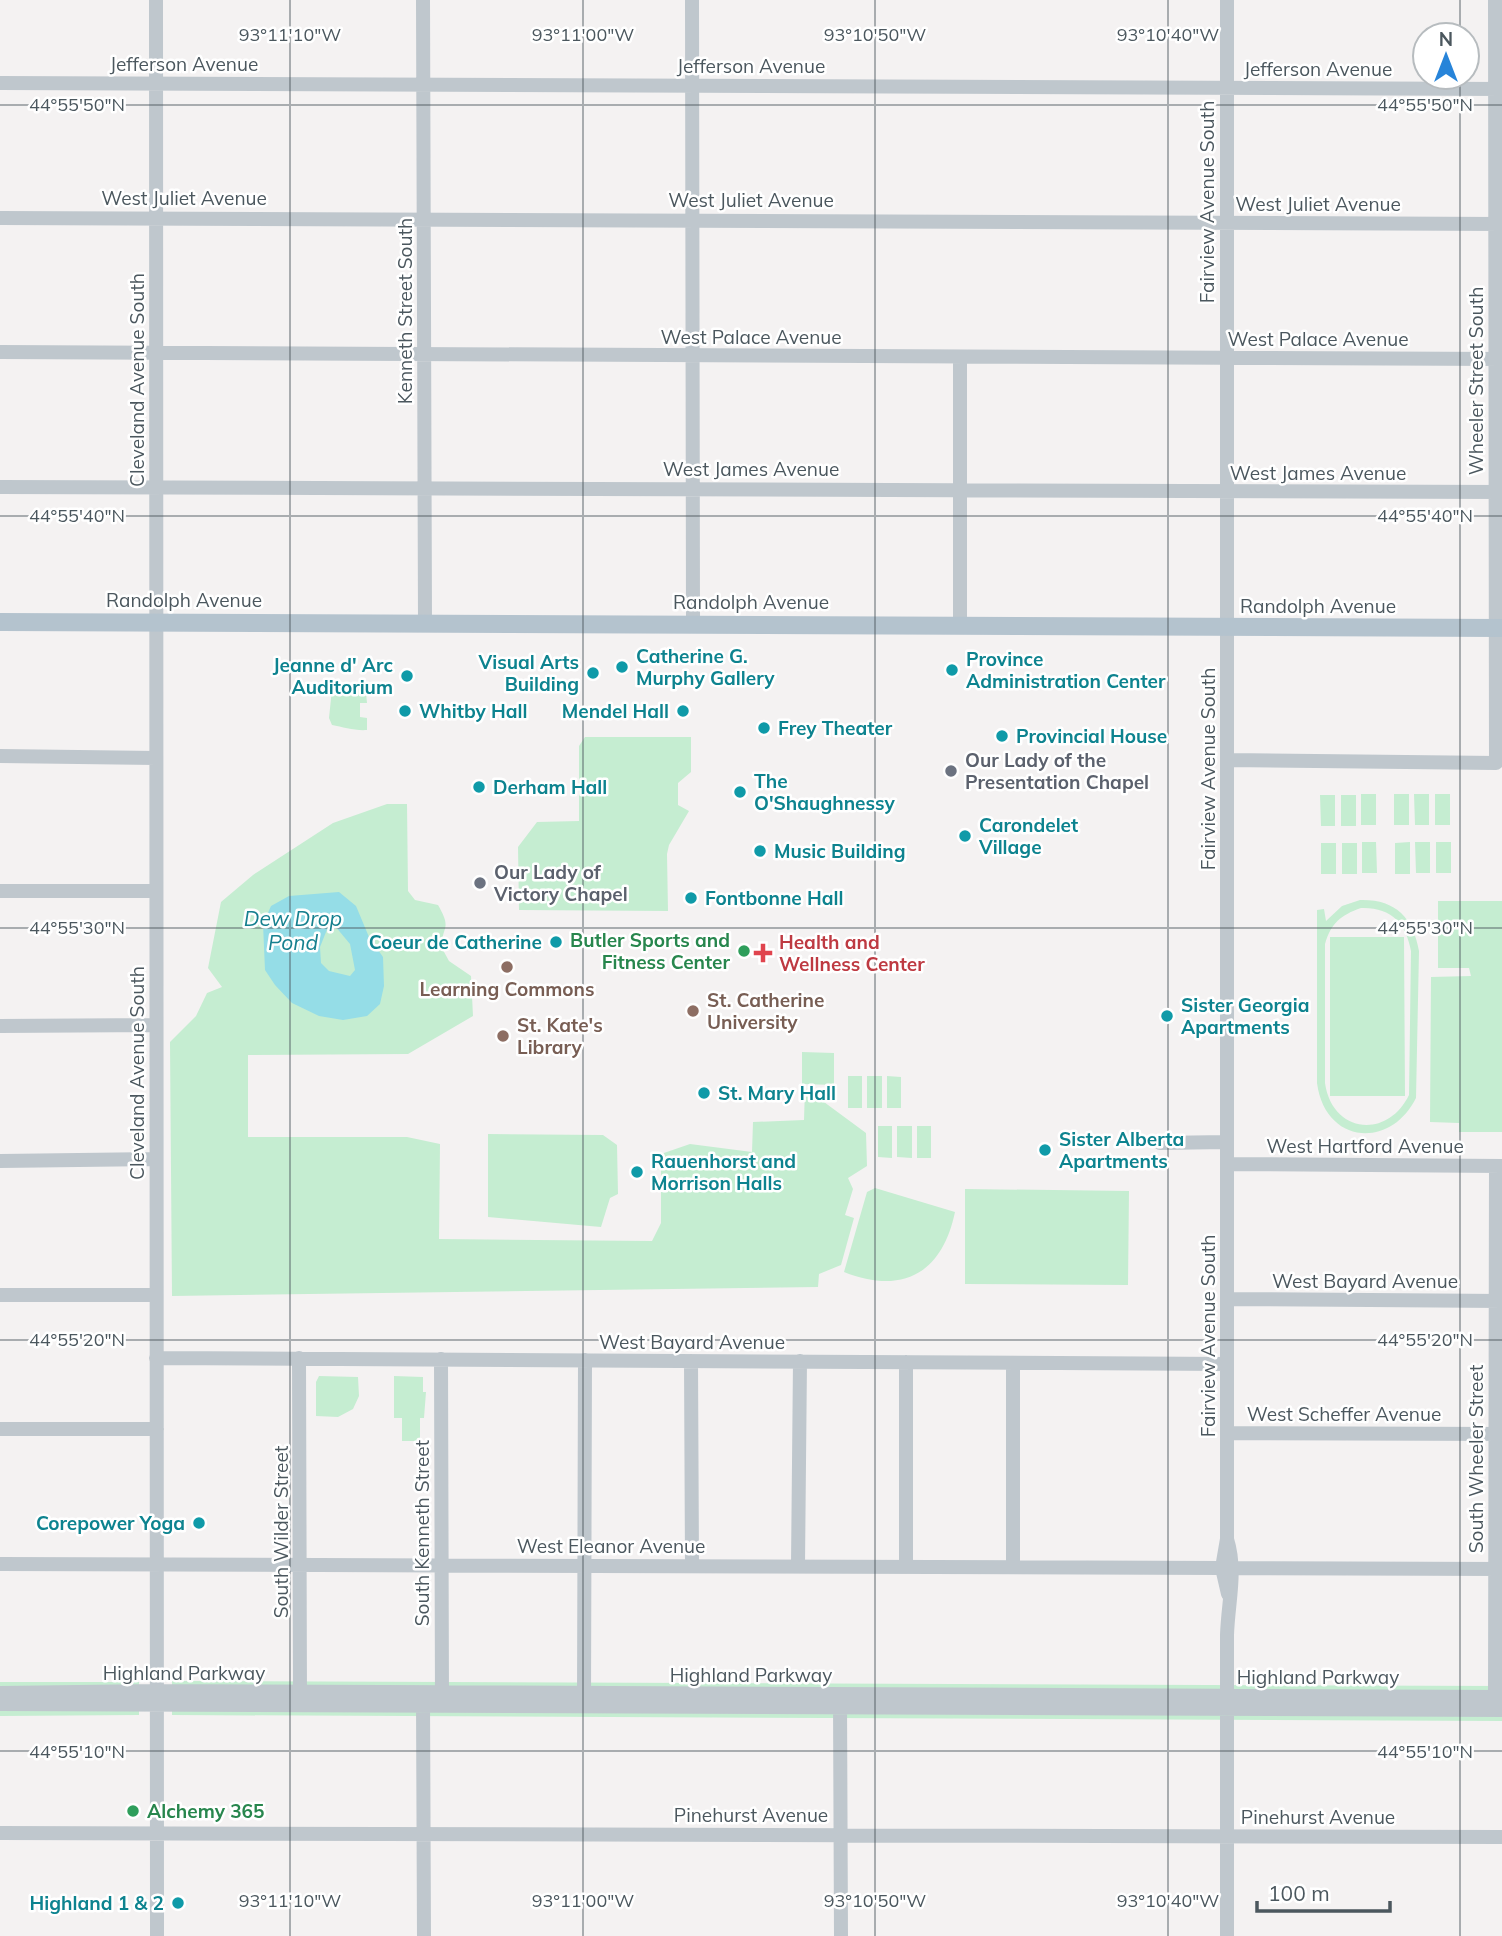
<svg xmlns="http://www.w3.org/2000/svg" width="1502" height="1936" font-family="Mulish,sans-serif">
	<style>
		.green { fill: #c5edd1; fill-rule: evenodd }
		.water { fill: #95dde7; fill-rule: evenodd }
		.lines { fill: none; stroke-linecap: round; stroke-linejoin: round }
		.minor { stroke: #bfc7cd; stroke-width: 14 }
		.major { stroke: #b4c3ce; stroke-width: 18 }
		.ticks { fill: none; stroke: #4b575e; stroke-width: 2; stroke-opacity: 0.45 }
		.culture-dot { fill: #0f9aa8; stroke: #fff; stroke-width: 2.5 }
		.worship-dot { fill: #6b7280; stroke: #fff; stroke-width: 2.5 }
		.leisure-dot { fill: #2e9e5b; stroke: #fff; stroke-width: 2.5 }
		.health-dot { fill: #e0444e; stroke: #fff; stroke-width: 2.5 }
		.education-dot { fill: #8d6e63; stroke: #fff; stroke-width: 2.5 }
		.labels { text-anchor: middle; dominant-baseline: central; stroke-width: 5; stroke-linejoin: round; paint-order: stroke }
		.street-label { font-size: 19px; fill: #4b575e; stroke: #fff }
		.culture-label { font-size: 19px; font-weight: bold; fill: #0d838f; stroke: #fff; text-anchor: start }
		.worship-label { font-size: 19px; font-weight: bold; fill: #5b616d; stroke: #fff; text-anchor: start }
		.leisure-label { font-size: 19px; font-weight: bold; fill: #27864d; stroke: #fff; text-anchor: end }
		.health-label { font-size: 19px; font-weight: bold; fill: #be3a42; stroke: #fff; text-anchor: start }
		.education-label { font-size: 19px; font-weight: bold; fill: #785e54; stroke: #fff; text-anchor: start }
		.water-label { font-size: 21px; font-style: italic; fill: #16808f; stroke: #fff }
		.ticks-label { font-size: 18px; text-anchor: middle; fill: #4b575e; stroke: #fff; stroke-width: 5; stroke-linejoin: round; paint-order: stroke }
	</style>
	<rect width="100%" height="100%" fill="#f4f2f2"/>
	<!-- green -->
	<path class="green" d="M339,686l18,2 9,5 1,10h-7v14l7,1v12c-12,1 -24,-3 -35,-5l-3,-7 3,-29z
		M585,737h106v35l-13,11v22l11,6 -20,34 -2,9 1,57 -149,-1 -1,-63 19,-25 42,-1v-75z
		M1361,794h15v31h-15z
		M1394,794h15v31h-15z
		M1414,794h15v31h-14z
		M1435,794h15v31h-15z
		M1320,795h15v31h-14z
		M1341,795h15v31h-15z
		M387,804h20l1,87 7,9 23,5c16,27 1,21 5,45l6,11 22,15 2,40 -65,38 -160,1v82h159l33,7 -1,95 213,2 9,-18v-69l29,-10 62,8 1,-30 51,-2 1,-32 61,45 1,33 -19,12 5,11 -8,26 9,3 -13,47 -22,9 -1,13 -646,9 -2,-254 26,-26 11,-23 15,-6 -14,-19 13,-66 32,-27 80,-52z
		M1362,842h14l1,31h-15z
		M1410,842v32h-15v-31z
		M1415,842h15v31h-14z
		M1436,842h15v31h-15z
		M1321,843h15v31h-15z
		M1342,843h15v31h-15z
		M1360,900c35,-1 53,17 59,51l-3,147c-26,52 -91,46 -99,-15v-173l7,-1 2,12 16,-15zM1361,908c30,-1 45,15 50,43l-2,144c-22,45 -77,38 -84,-12v-139c6,-21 16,-29 36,-36z
		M1438,901h64v231h-43v-9l-29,-1 1,-145 40,-1 -2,-8h-31z
		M1330,937h74l1,159h-75z
		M802,1052l32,1v32l-32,-1z
		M848,1076h14v32h-14z
		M867,1076h15v32h-15z
		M887,1076l14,1v31h-14z
		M878,1126h14v32l-14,-1z
		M897,1126h15v32l-15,-1z
		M917,1126h14v32h-14z
		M488,1134l115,1 14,10 1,49 -8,4 -9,29 -113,-10z
		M875,1188l80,24c-13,62 -53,83 -111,60l23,-80z
		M965,1189l164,2 -1,94 -163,-1z
		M319,1376l39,1 1,19 -6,13 -15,8 -22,-1v-34z
		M394,1376l29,1v15h3l-2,26h-4v23h-18v-23h-8z
		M172,1681l1330,5v35l-1330,-6z
		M0,1682h139v33l-139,1z"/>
	<!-- water -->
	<path class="water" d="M339,892l17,14 13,31 14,20 1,29 -4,18 -13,12 -24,4 -24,-4 -27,-13 -17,-18 -10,-15 -2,-46 8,-18 18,-10zM335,926l15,18 5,26 -5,6 -21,-5 -8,-8 -1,-16 8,-20z"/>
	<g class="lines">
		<!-- minor -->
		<path class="minor" d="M156,0l1,1936
			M423,0l2,622
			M692,0l1,623
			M1227,0v1539l-5,29 6,26
			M0,83l1502,6
			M0,218l1502,6
			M0,352l1502,7
			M960,357v267
			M0,487l1502,5
			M0,756l156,2
			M1228,760l268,3 -1,-763
			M0,891h155
			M0,1026l156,-1
			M1160,1143l66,-1
			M0,1161l156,-2
			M1227,1164l275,2
			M0,1295h156
			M1228,1299l274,2
			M156,1358l1071,6
			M299,1358l1,342
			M441,1359l1,343
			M691,1361l1,204
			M906,1362v203
			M1013,1363v204
			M0,1429h157
			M1227,1433l275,1
			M1227,1539c10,32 1,63 0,96v301
			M0,1564l1222,4
			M798,1565l2,-204
			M1233,1568l269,1
			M0,1693l156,-2 1346,6
			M423,1699l1,237
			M840,1699l1,237
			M584,1702l1,-342
			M0,1704l1502,6
			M1495,1704l1,-538
			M0,1833l1502,4"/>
		<!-- major -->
		<path class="major" d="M0,622l1502,6"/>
	</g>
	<!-- ticks -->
	<path class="ticks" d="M290,0v1936M583,0v1936M875,0v1936M1168,0v1936M1460,0v35M1460,77v1859M0,105h1502M0,516h1502M0,928h1502M0,1340h1502M0,1751h1502"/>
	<!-- markers -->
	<g class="culture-dot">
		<circle cx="622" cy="667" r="7"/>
		<circle cx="952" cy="670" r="7"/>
		<circle cx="593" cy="673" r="7"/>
		<circle cx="407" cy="676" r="7"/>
		<circle cx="405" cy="711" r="7"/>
		<circle cx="683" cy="711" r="7"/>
		<circle cx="764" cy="728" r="7"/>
		<circle cx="1002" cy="736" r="7"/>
		<circle cx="479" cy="787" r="7"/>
		<circle cx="740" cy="792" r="7"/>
		<circle cx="965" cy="836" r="7"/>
		<circle cx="760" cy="851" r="7"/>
		<circle cx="691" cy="898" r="7"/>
		<circle cx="556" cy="942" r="7"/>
		<circle cx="1167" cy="1016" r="7"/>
		<circle cx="704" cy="1093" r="7"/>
		<circle cx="1045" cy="1150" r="7"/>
		<circle cx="637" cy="1172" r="7"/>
		<circle cx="199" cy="1523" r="7"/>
		<circle cx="178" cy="1903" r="7"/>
	</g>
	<g class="worship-dot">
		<circle cx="951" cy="771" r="7"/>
		<circle cx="480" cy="883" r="7"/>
	</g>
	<g class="leisure-dot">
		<circle cx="744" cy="951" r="7"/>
		<circle cx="133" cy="1811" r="7"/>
	</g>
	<path class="health-dot" d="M759.5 942.5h7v7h7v7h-7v7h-7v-7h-7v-7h7z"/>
	<g class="education-dot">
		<circle cx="507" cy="967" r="7"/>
		<circle cx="693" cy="1011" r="7"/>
		<circle cx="503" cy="1036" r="7"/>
	</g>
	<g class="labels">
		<!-- street labels -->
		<g class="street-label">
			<text x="184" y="64">Jefferson Avenue</text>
			<text x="751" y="66">Jefferson Avenue</text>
			<text x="1318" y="69">Jefferson Avenue</text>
			<text x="184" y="198">West Juliet Avenue</text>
			<text x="751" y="200">West Juliet Avenue</text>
			<text transform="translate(1207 202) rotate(-90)">Fairview Avenue South</text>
			<text x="1318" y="204">West Juliet Avenue</text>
			<text transform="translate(405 311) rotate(-90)">Kenneth Street South</text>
			<text x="751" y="337">West Palace Avenue</text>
			<text x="1318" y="339">West Palace Avenue</text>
			<text transform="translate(137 380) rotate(-90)">Cleveland Avenue South</text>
			<text transform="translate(1476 381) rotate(-90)">Wheeler Street South</text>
			<text x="751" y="469">West James Avenue</text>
			<text x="1318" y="473">West James Avenue</text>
			<text x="184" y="600">Randolph Avenue</text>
			<text x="751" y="602">Randolph Avenue</text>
			<text x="1318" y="606">Randolph Avenue</text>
			<text transform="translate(1208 769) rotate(-90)">Fairview Avenue South</text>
			<text transform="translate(137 1073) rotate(-90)">Cleveland Avenue South</text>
			<text x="1365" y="1146">West Hartford Avenue</text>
			<text x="1365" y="1281">West Bayard Avenue</text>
			<text transform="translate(1208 1336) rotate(-90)">Fairview Avenue South</text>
			<text x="692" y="1342">West Bayard Avenue</text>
			<text x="1344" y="1414">West Scheffer Avenue</text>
			<text transform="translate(1476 1459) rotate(-90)">South Wheeler Street</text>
			<text transform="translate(281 1532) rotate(-90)">South Wilder Street</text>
			<text transform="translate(422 1533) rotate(-90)">South Kenneth Street</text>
			<text x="611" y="1546">West Eleanor Avenue</text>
			<text x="184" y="1673">Highland Parkway</text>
			<text x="751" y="1675">Highland Parkway</text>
			<text x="1318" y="1677">Highland Parkway</text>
			<text x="751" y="1815">Pinehurst Avenue</text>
			<text x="1318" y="1817">Pinehurst Avenue</text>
		</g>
		<!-- culture labels -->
		<g class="culture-label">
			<text x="636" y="656">Catherine G.<tspan x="636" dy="22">Murphy Gallery</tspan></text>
			<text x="966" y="659">Province<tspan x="966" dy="22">Administration Center</tspan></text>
			<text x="579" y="662" text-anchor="end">Visual Arts<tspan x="579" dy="22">Building</tspan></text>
			<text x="393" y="665" text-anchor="end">Jeanne d' Arc<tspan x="393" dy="22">Auditorium</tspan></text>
			<text x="419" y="711">Whitby Hall</text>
			<text x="669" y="711" text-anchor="end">Mendel Hall</text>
			<text x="778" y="728">Frey Theater</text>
			<text x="1016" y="736">Provincial House</text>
			<text x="754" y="781">The<tspan x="754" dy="22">O'Shaughnessy</tspan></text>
			<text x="493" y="787">Derham Hall</text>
			<text x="979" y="825">Carondelet<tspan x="979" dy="22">Village</tspan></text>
			<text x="774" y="851">Music Building</text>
			<text x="705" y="898">Fontbonne Hall</text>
			<text x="542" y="942" text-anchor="end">Coeur de Catherine</text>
			<text x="1181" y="1005">Sister Georgia<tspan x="1181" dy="22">Apartments</tspan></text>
			<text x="718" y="1093">St. Mary Hall</text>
			<text x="1059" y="1139">Sister Alberta<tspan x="1059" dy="22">Apartments</tspan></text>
			<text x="651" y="1161">Rauenhorst and<tspan x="651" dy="22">Morrison Halls</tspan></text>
			<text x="185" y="1523" text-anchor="end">Corepower Yoga</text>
			<text x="164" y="1903" text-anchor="end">Highland 1 &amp; 2</text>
		</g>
		<!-- worship labels -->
		<g class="worship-label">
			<text x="965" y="760">Our Lady of the<tspan x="965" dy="22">Presentation Chapel</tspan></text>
			<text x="494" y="872">Our Lady of<tspan x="494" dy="22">Victory Chapel</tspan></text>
		</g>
		<!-- leisure labels -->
		<g class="leisure-label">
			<text x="730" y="940">Butler Sports and<tspan x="730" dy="22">Fitness Center</tspan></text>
			<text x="147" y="1811" text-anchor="start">Alchemy 365</text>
		</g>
		<!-- health labels -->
		<g class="health-label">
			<text x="779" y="942">Health and<tspan x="779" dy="22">Wellness Center</tspan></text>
		</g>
		<!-- education labels -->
		<g class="education-label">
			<text x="507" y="989" text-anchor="middle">Learning Commons</text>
			<text x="707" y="1000">St. Catherine<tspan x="707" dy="22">University</tspan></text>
			<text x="517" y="1025">St. Kate's<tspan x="517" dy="22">Library</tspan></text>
		</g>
		<!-- water labels -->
		<g class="water-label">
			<text x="293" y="918">Dew Drop<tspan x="293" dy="24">Pond</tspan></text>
		</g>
	</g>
	<g class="ticks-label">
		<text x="290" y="41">93°11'10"W</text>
		<text x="583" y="41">93°11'00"W</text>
		<text x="875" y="41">93°10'50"W</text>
		<text x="1168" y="41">93°10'40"W</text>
		<text x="77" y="111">44°55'50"N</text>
		<text x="1425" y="111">44°55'50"N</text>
		<text x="77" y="522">44°55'40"N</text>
		<text x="1425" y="522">44°55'40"N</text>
		<text x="77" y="934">44°55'30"N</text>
		<text x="1425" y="934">44°55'30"N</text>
		<text x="77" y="1346">44°55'20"N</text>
		<text x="1425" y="1346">44°55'20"N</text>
		<text x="77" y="1758">44°55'10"N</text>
		<text x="1425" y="1758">44°55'10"N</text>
		<text x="290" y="1907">93°11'10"W</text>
		<text x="583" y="1907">93°11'00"W</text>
		<text x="875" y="1907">93°10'50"W</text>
		<text x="1168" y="1907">93°10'40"W</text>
	</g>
	<!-- north arrow -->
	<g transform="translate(1446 56)"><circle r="33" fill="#ffffff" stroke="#b7bcbf" stroke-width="2"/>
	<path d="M0-5L12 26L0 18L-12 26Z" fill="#2784d9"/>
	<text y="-10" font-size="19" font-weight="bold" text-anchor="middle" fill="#4b575e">N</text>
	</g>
	<!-- scale -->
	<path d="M1257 1901v10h133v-10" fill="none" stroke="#4b575e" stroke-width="3.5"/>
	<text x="1268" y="1901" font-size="21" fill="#4b575e" stroke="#ffffff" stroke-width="5" paint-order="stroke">100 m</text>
</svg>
